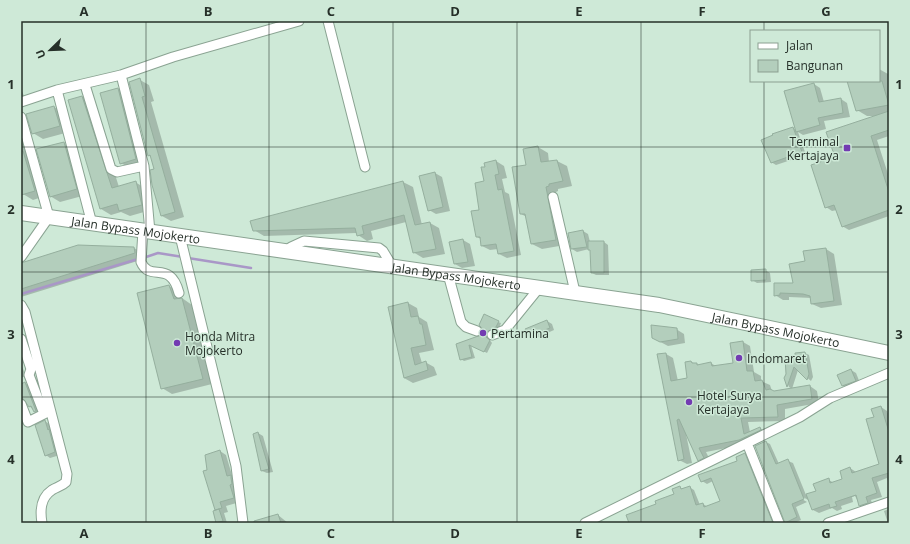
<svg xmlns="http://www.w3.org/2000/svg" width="910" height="544" font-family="'Open Sans',sans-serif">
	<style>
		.shadow { fill: #0003 }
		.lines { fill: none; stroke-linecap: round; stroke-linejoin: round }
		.stream { stroke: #a997c7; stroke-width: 2.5 }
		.building { fill: #b3cebc; stroke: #95af9e }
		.minor-tunnel { stroke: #acc4b4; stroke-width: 9; stroke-dasharray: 9 4.5; stroke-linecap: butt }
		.minor-casing { stroke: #8aa392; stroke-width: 11 }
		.highway-casing { stroke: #8aa392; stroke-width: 16 }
		.minor { stroke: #fff; stroke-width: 9 }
		.highway { stroke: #fff; stroke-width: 14 }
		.grid { fill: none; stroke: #263029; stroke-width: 1; stroke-opacity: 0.55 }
		.poi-dot { fill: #733bb2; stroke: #cee9d7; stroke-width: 1.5 }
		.labels { text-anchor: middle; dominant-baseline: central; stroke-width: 3; stroke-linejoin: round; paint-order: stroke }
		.poi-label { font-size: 12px; fill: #263029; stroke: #cee9d7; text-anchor: start }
		.street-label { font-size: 12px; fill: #263029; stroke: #cee9d7 }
		.neatline { fill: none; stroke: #263029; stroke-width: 1.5 }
		.grid-label { font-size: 13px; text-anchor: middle; font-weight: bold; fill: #263029 }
	</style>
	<rect width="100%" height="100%" fill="#cee9d7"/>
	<!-- shadow -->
	<path class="shadow" d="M879,69l9,5 1,4v58l-12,4 12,37v39l-40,14 -7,-4 -5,-16 -5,1 -6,-4 10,-49 42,-42h-11l-10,-6 -9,-29h31z
		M140,80l9,5 5,16 -3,1 33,115 -13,4 -9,-5 -7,-46 -4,-13 -3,-2 -18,-73z
		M814,84l6,4 4,14 17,-3 6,4 3,14 -26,4 2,8 -23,6 -5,-3 8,23 -30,10 -5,-3 22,-34 3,2z
		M21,89l3,7 -3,2z
		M118,89l10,6 18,70 -15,4 -10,-6z
		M82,97l10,6 27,84 16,-5 10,6 6,22 -21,6 -9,-4 -10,3 -10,-6z
		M54,107l10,6 5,19 -26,7 -10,-6z
		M21,122l24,74 -12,4 -10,-6 -2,-6z
		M63,143l10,6 13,46 -26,7 -10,-6z
		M538,147l10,6 1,9 8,-1 10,5 5,20 -14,3v2l-2,1v12l9,41 -23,4 -10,-5 -5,-27 -6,-3 6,-48z
		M496,161l8,5 3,12 -5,1 3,13 4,2 12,61 -14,3 -8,-4 -1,-5 -8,1 -8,-4 -1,-7 -4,-2 8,-55v-19z
		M435,173l7,4 8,34 -14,3 -7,-4z
		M403,182l10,5 9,38 8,-2 9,5 6,26 -22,4 -10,-6 -7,-30 -35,9 2,8 -6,2 -9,-6 -1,-2 -93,3 -10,-6 -3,-8z
		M583,231l5,3 2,8h14l4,3 1,30h-13l-4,-2 -1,-22 -2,-2 -12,3 -5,-3z
		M463,240l7,4 5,22 -13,2 -7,-4z
		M134,248l9,5 1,6 -123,38v-33z
		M826,249l8,5 8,51 -21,3 -9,-4v-6l-23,-1v3h-6l-8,-5 19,-11 12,-22z
		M765,270l5,3 1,9 -14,1 -5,-3z
		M169,286l10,6 3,6 10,7 20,79 -40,10 -10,-6z
		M408,303l9,5 2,9 8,5 7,28 -15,3 3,10 3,-1 9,5 3,8 -24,8 -9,-5z
		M547,321l5,3 2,6 -20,9 -5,-3z
		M498,322l3,1 -2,5 -9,5 -1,6 3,4 -5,10 -16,-8 4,13 -11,3 -3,-2 -4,-14 25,-9z
		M676,329l8,5 1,9 -17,3 -15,-8z
		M743,342l7,4 4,26 7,4v5l9,4 2,6 2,1 36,-6 7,5 2,12 -34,6v12l-37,1 2,10 10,-4 7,4 -20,12 -41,8 5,10 -5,2 -7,-4 -13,-26 6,29 -5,1 -8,-4 -13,-106 7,4 5,23 10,-2 3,-17 8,3 12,-2 6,4 17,-3z
		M805,353l4,2 4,22 -2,4 -13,-11 -6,19 -3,-2 -4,-9 12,-21z
		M21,364l5,12 -5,2z
		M851,370l5,3 4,10 -12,5 -5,-2z
		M25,383l4,3 11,27 -1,1 -10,-8 -8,-13v-8z
		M881,407l6,4 2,6v67l-2,-6 -10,4 5,15 -11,3 2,6 -7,3 -6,-4 -5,-9 -3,1 1,5 -12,4 1,3 -5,2 -5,-3 -13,5 -6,-3 -3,-9 -9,-5 -1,2 7,4 -11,5 5,13 -7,3 -8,-1 -20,-80 4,2 9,20 9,-3 5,2 13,32 11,-4 12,-11 5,3 10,-4 6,-11 6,4 24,-7 -5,-47z
		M21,412l2,6v6h-2z
		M45,421l4,3 11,31 -10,3 -4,-3z
		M258,433l5,3 10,36 -6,1 -5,-2z
		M220,451l6,4 14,47 -14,4 2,6 -4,1 3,10h-10l-3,-11 4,-2 -2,-1 -7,-39z
		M745,454l4,3 27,66h-146l45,-28 -1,-5 15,-3 5,3 6,15 3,-1 5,3 13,-5 -8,-21 -6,3 -5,-3 37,-20z
		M889,509v14h-1l-4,-12z
		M278,515l10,8h-21z"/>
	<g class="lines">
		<!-- stream -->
		<path class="stream" d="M143,258l15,-5 25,4
			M188,258l63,10
			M21,294l117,-35"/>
	</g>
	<!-- building -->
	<path class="building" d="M140,78l5,18 -3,1 33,115 -14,4 -9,-31 -2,-15 4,-1 -4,-14 -2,1 -19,-74z
		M847,81h35l7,24 -33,6z
		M814,83l5,19 22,-4 2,15 -25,5 2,7 -24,7 -12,-41z
		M118,88l18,71 -16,5 -20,-71z
		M82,96l30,92 24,-7 6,24 -23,6 -2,-7 -17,5 -32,-109z
		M54,106l6,20 -28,8 -6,-20z
		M889,111v19l-18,6 18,56v18l-47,17 -8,-22 -9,3 -14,-43 24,-8 -9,-25z
		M793,127l9,25 -31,11 -10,-23 12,-5 -1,-1z
		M64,142l13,47 -27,8 -14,-48z
		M538,146l3,16 16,-2 6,21 -14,3v2l-3,1 10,53 -25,4 -6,-30h-5l-8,-47 14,-2 -3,-16z
		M23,151l12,40 -14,4v-43z
		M496,160l3,14 -4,1 3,15 4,-1 12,62 -16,3 -2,-10 -15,2 -1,-9h-4l-5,-26 8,-1 -4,-27 9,-2 -3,-14h4l-1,-4z
		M435,172l8,35 -15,4 -9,-35z
		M403,181l12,44 15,-3 6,27 -23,4 -9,-38 -42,11 2,8 -7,2 -2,-8 -102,3 -3,-10z
		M583,230l4,17 -16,2 -3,-16z
		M463,239l5,23 -14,2 -5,-22z
		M588,241h16v32h-13l-1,-23h-2z
		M78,245l56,2 1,6 -114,36v-26z
		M826,248l8,53 -23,3 -1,-8 -7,-2 -23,-1v2l-6,1v-13h19l-4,-19 16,-3 -2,-10z
		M766,269v11l-15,1v-11z
		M169,285l5,14 8,-1 21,81 -42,10 -24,-96z
		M408,302l3,15 7,-1 2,8h2l4,21 -15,3 4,17 11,-4 2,9 -24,8 -16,-71z
		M484,314l15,7 -3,6 -9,5 -1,5 4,3 -6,12 -15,-7 3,12 -12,3 -4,-16 25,-9 2,-5 -4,-5z
		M547,320l3,8 -21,8 -4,-7z
		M651,325l26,3 1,11 -18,3 -8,-4z
		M743,341l4,30h6l2,10 7,-1 4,10 4,-1 4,2 36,-6 2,14 -35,6 1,12 -37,1 3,16 16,-7 1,3 -22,10 -40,8 5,10 -6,3 -19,-42 -2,1 7,39 -6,2 -21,-107 9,-1 5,28 16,-3 -2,-16 6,-1 1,2h5v2l14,-3 1,4 21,-3 -3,-20z
		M805,352l4,22 -2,6 -13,-13 -7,20 -3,-9 2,-4 -1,-17 10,-1v-3z
		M851,369l5,12 -14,5 -5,-11z
		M25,382l11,29 -2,1 -3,-6 -2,1 -8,-11v-12z
		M881,406l8,26v41l-17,5 5,15 -11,4 2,6 -9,3 -3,-11 -21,7 2,4 -7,2 -1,-4 -17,6 -6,-16 10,-3 -3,-7 16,-6 1,5 12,-4 -2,-8 10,-4 2,6 27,-9 -13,-45 8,-2 -3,-8z
		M45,420l3,10 1,-1 6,23 -10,4 -10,-31z
		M258,432l11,37 -8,2 -8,-37z
		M766,441l10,23 12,-5 16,40 -12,5 5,13 -12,6 -30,-77z
		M220,450l7,26 4,-1v3l1,6 -2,1 4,13 -14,4 2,6 -7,2 -12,-39 4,-1 -2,-15z
		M745,453l28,70h-144l-3,-8 30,-11 -1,-3 19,-7 -2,-5 8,-3 1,3 9,-3 6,19 7,-2 1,4 16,-6 -9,-23 -10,4 -3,-7 39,-14 -1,-4z
		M219,509l4,12 -7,2 -3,-12z
		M278,514l3,9h-27v-2z"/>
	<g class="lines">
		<!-- minor-tunnel -->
		<path class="minor-tunnel" d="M477,331l15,4"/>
		<defs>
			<path id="minor" d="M328,21l37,146
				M121,75l23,91 6,66
				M85,85l26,84 6,3 27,-6
				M57,90l35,134
				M21,102l36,-12 64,-15 52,-18 126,-36
				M21,117l28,100 -28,40
				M553,197l22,95
				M143,231l-2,31c9,21 29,-3 38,31
				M180,236l56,230 7,57
				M287,251l4,-4 13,-6 75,7 4,3 9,15
				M448,274l13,48 5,5 11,4
				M21,305l4,7 42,162 -1,8c-4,4 -9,5 -14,8 -12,8 -12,21 -10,33
				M492,335l13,-5 34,-42
				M21,339l10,30 -2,6 15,39 -16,8 -7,-18
				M749,448l30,75
				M585,523l215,-106 30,-19 59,-25
				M828,523l61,-21"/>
			<g id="highway">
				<path id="s1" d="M21,213l638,92 230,48"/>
			</g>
		</defs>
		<!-- minor casing -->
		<use href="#minor" class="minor-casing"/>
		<!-- highway casing -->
		<use href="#highway" class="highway-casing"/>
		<!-- minor -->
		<use href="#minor" class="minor"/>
		<!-- highway -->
		<use href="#highway" class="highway"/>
	</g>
	<!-- grid -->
	<path class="grid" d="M146,21v502M269,21v502M393,21v502M517,21v502M641,21v502M764,21v10M764,81v442M21,147h868M21,272h868M21,397h868"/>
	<!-- markers -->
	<g class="poi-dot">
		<rect x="843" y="144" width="8" height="8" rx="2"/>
		<circle cx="483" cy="333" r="4"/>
		<circle cx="177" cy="343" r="4"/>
		<circle cx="739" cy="358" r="4"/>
		<circle cx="689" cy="402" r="4"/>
	</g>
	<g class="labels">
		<!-- poi labels -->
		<g class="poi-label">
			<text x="839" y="141" text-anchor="end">Terminal<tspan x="839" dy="14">Kertajaya</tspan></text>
			<text x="491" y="333">Pertamina</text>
			<text x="185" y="336">Honda Mitra<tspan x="185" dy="14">Mojokerto</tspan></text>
			<text x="747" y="358">Indomaret</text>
			<text x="697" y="395">Hotel Surya<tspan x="697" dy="14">Kertajaya</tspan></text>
		</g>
		<!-- street labels -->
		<g class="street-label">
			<text stroke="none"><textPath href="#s1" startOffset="116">Jalan Bypass Mojokerto</textPath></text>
			<text stroke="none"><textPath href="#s1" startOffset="440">Jalan Bypass Mojokerto</textPath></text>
			<text stroke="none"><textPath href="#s1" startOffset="764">Jalan Bypass Mojokerto</textPath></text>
		</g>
	</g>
	<!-- border -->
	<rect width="910" height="544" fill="none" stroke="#cee9d7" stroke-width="44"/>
	<!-- legend -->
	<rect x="750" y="30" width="130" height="52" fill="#cee9d7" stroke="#8b9f91"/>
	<rect x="758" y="43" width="20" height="6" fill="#ffffff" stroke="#8b9f91"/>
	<text x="786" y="50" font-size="12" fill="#263029">Jalan</text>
	<rect x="758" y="60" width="20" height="12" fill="#b3cebc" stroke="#8b9f91"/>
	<text x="786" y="70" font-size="12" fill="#263029">Bangunan</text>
	<!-- north arrow -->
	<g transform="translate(50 50) rotate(247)" stroke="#cee9d7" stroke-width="3" paint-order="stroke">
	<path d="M0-3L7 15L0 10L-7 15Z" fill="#263029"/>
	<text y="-6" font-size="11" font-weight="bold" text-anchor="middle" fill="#263029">U</text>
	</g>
	<rect x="22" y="22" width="866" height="500" class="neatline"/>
	<g class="grid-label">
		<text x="84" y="16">A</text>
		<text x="208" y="16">B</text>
		<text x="331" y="16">C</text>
		<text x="455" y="16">D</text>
		<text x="579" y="16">E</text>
		<text x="702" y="16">F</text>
		<text x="826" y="16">G</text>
		<text x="11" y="89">1</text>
		<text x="899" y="89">1</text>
		<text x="11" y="214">2</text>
		<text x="899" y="214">2</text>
		<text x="11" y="339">3</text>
		<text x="899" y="339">3</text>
		<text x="11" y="464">4</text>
		<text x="899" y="464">4</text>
		<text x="84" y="538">A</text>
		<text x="208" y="538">B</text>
		<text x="331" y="538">C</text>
		<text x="455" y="538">D</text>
		<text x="579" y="538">E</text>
		<text x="702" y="538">F</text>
		<text x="826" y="538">G</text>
	</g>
</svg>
